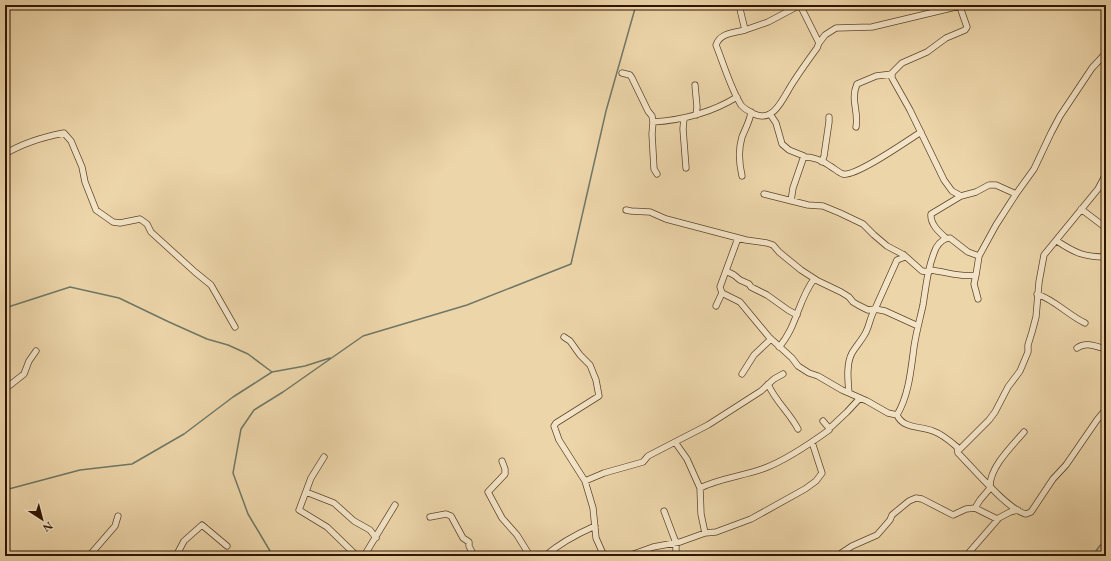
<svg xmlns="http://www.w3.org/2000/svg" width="1111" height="561" font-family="'EB Garamond',serif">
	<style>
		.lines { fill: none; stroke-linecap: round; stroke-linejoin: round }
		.stream { stroke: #6f7766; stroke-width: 1.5 }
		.minor-casing { stroke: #5f452b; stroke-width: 7 }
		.minor { stroke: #f3e4c7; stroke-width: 5.5 }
	</style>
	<rect width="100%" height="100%" fill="#ecd5a9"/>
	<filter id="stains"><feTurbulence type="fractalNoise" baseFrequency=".005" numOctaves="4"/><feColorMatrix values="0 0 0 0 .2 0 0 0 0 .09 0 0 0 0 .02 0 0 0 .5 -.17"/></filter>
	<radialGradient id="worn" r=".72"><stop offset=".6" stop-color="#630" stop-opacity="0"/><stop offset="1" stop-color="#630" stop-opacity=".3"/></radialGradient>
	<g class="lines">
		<!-- stream -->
		<path class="stream" d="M5,308l65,-21 49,11 50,24 38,17 21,6 20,9 24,18
			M5,490l75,-20 52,-6 52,-30 49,-37 39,-25 33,-6 25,-8
			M273,556l-25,-42 -15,-41 8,-44 13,-19 29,-18 80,-56 104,-31 104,-41 35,-153 30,-106
			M1092,556l14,-18"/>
		<defs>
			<path id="minor" d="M739,5l6,25c-12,3 -25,3 -29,15 8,20 14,42 25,60 3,4 8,6 13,9 21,10 30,-19 40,-33 7,-11 15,-22 23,-33l2,-5 6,-8 11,-7 36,-1 92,-22
				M800,5l19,38
				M960,7l7,20 -2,3 -19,8 -19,14 -25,11 -10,10v5l18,32 34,70 8,11 9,5 15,-4 13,-7h7l20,9
				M745,30l23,-8 32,-17
				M622,73l8,2 2,3 16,33 4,5 1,6
				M695,85l2,22 -1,8
				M770,114l6,9 6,21 7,6 15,6 -11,32 -2,13
				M684,118l-1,11 3,39
				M856,127c3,-16 -6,-27 1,-43l19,-8 16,-2
				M5,154c18,-11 38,-17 59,-21l7,8 11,26 3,15 11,28 17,12 7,1 20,-4 7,5 4,8 44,40 16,13 24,42
				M804,157c9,0 19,4 26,9 4,2 9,7 13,8 13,3 65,-34 78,-42
				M822,162l2,-6 5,-34v-5
				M657,174l-3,-5 -2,-35 1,-12c30,-2 58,-9 84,-25
				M742,176c-3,-13 -4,-26 0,-39 3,-8 8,-16 9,-25
				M764,194l44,11 15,1 17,7 23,11 11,11 13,11 17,9 18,16 7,1
				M1081,209l25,19
				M626,210l5,1 19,1 16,7 80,21 21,3 6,2 6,7 22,18 17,11 23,11 8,5 4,5 5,3 10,5 7,-1 22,-49 8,-3 -1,-2
				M946,238c-7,-6 -16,-14 -15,-24l30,-18
				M1057,241c18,12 27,16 49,16
				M979,256l-11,-4 -18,-14c-7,0 -11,5 -14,10 -8,18 -10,38 -13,57 -3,14 -7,28 -9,42 -3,22 -5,48 -17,68 6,14 24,11 36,16 9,3 17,10 24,16l1,6c14,14 51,58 68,61l5,-2 22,-33 13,-14 31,-45 9,-11
				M929,270c16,1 31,8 47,5l3,-19 17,-31 20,-31 18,-25 17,-36 9,-17 32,-48 14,-15
				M726,271l8,4 6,5 9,4 2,3 16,8 21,15 9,5
				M976,275l-2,9 4,15
				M722,293l-2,-6 18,-49
				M1037,294c18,6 31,21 48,29
				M716,306l6,-13 18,9 29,35 23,21 6,8 11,7 9,3 24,14 25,11 21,12 9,2
				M564,337l6,4 10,14 10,10 6,15 3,16 -43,27 -2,3 5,14 26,41 8,27 3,30 8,18
				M779,347c18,-20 19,-47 35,-68
				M1077,348c9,-7 20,-1 29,1
				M742,374l12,-19 17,-16
				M783,374l-9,5 -13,12 -53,34 -33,17 12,17 13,29c20,-10 44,-12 65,-20 21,-8 46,-25 64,-38
				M768,384c7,17 22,29 30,45
				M5,389l19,-15 5,-13 7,-10
				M849,393c-1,-12 -3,-29 3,-40 4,-7 10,-13 14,-21 4,-8 4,-15 9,-23l10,2 33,15
				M823,421l5,6h3l16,-15 13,-14
				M958,451l31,-31 6,-8 13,-25 12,-16 8,-19v-7l4,-13 4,-15 3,-35 5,-27 54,-66 8,-15
				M324,457l-13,21 -12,32 28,17 30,29
				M502,461l3,8v5l-17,18 14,26 15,17 13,21
				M585,481l19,-8 39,-11 5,-6 27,-14
				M990,486c0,-19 22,-40 34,-54
				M700,488l1,26 4,19
				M306,492l28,11 20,18 16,9 6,8
				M975,508l5,-8 11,-13
				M664,511l12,32v13
				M430,517l16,-3 5,2 12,22 6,4v4l5,10
				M89,556l26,-30 3,-10
				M176,556l8,-15 18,-16 25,21
				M364,556l31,-51
				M545,556c15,-13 32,-22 50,-30
				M628,556l25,-9 27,-5 25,-9 11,-1 35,-13 54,-30 11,-8 6,-8 -10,-31
				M837,556l15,-10 25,-11 13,-15 2,-5 17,-14 7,-3 6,1 31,16 13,-6 9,-1 22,11 13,-7 8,-2
				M966,556l33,-38"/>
		</defs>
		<!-- minor casing -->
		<use href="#minor" class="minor-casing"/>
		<!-- minor -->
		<use href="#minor" class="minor"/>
	</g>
	<!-- margin -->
	<rect width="1111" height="561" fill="none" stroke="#ecd5a9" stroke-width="20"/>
	<rect x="6" y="6" width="1099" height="549" fill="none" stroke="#301501" stroke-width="2"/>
	<rect x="10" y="10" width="1091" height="541" fill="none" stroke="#301501"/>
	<!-- north arrow -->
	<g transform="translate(42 519) rotate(144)" stroke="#f3e4c7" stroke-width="3" paint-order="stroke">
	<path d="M0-3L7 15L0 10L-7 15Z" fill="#301501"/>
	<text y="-6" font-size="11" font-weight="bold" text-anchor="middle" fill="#301501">N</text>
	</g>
	<rect width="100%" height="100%" filter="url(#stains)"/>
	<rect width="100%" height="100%" fill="url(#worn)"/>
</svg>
